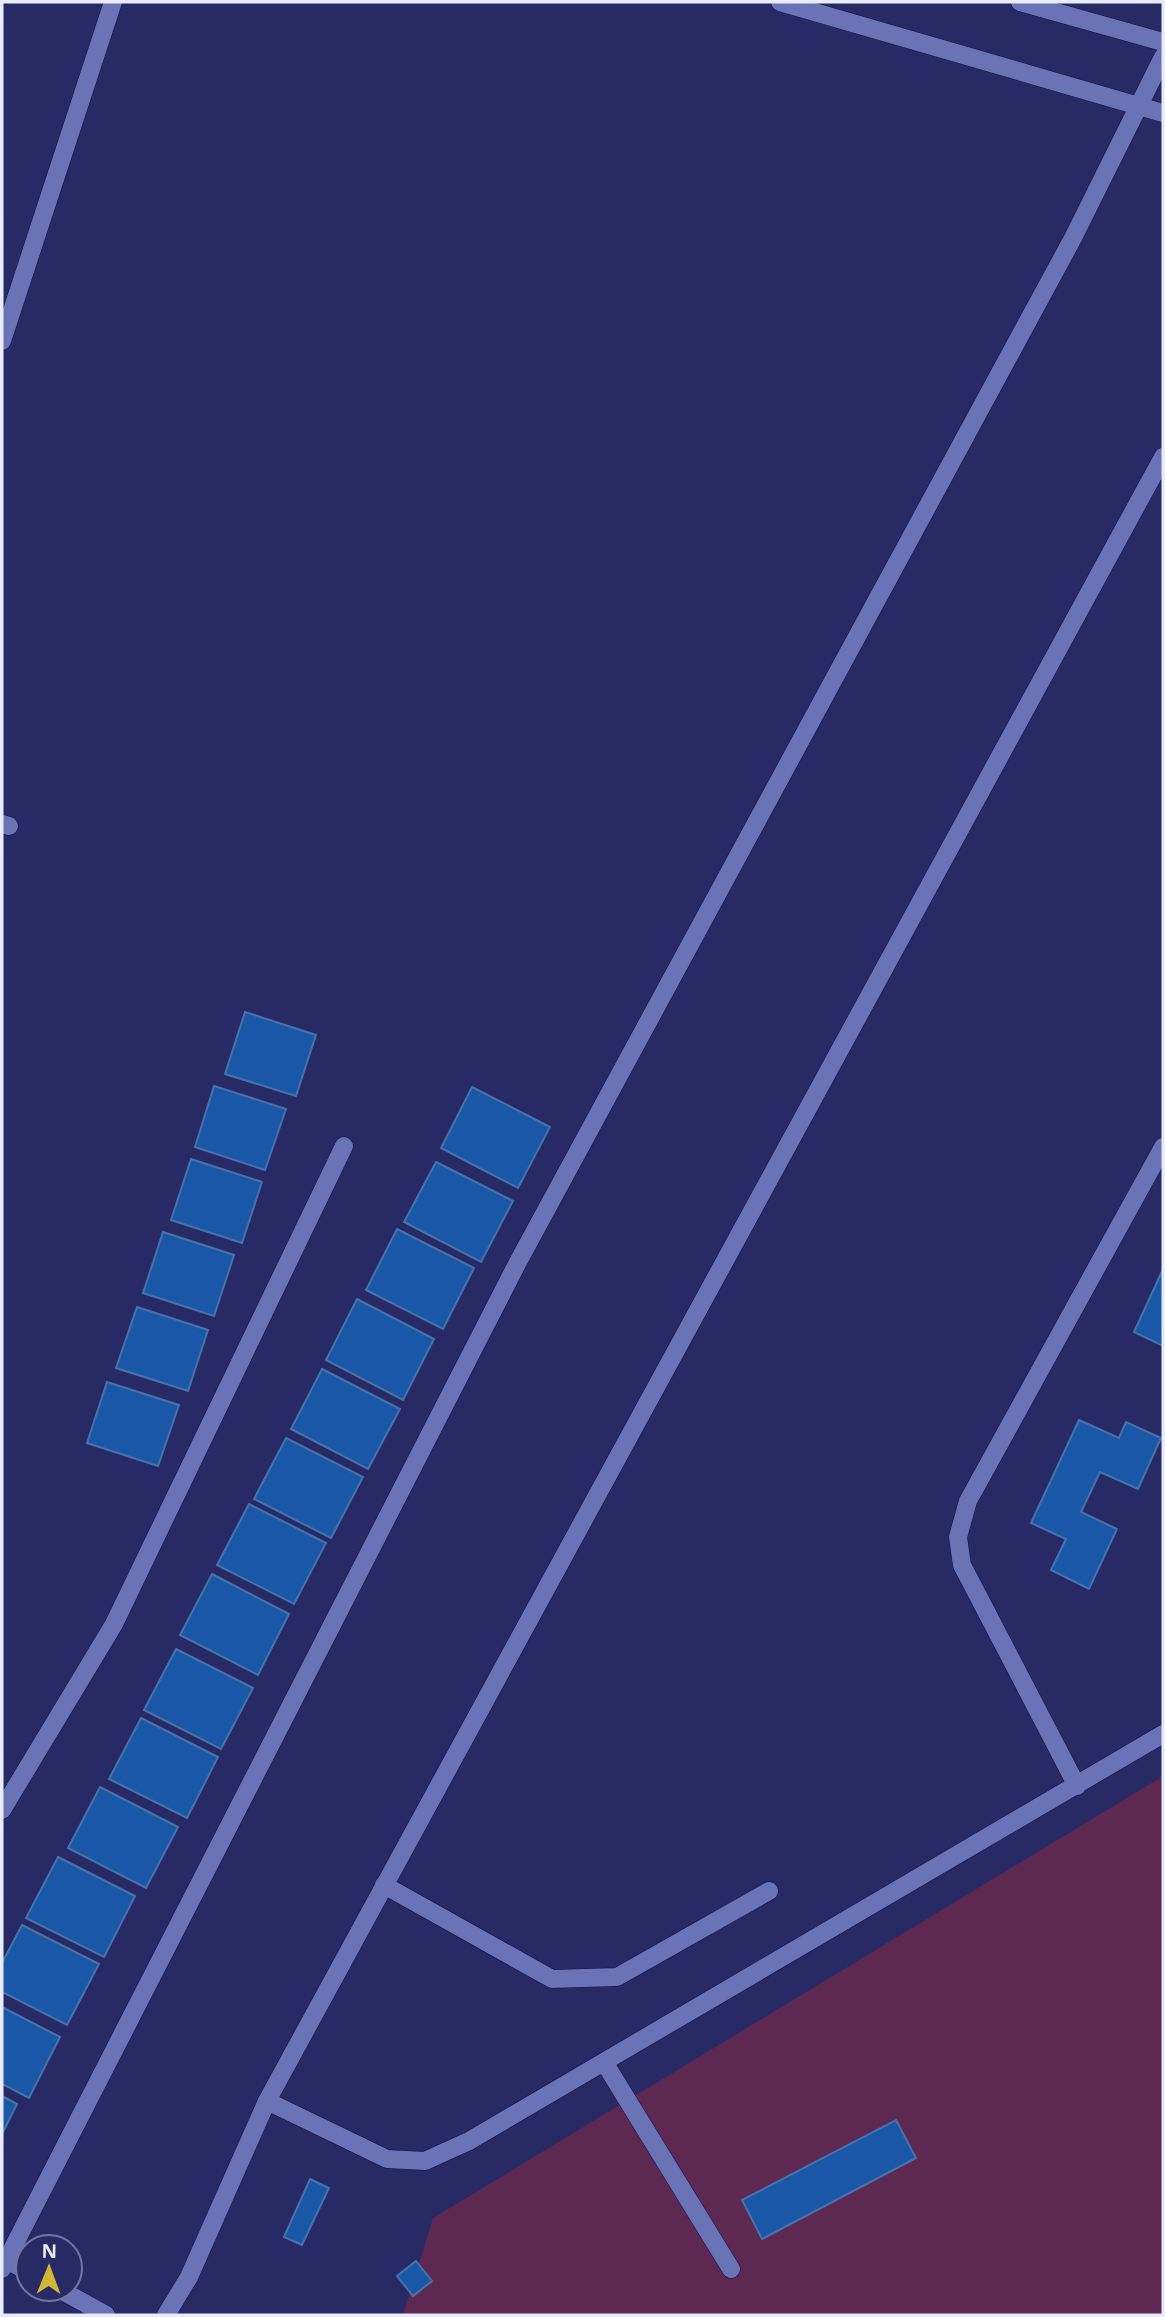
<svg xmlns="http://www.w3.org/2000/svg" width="1165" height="2317" font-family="'Open Sans',sans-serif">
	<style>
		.green { fill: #5d2851 }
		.building { fill: #1a58a7; stroke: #4872ab; stroke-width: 2 }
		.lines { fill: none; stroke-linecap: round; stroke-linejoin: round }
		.minor-casing { stroke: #120e47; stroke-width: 19 }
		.minor { stroke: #6a73b5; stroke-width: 18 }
	</style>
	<rect width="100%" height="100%" fill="#272a64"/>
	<!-- green -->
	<path class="green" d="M1163,1776v539h-760l30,-97z"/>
	<!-- building -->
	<path class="building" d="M245,1012l71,23 -20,61 -71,-22z
		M214,1086l72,23 -21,61 -70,-23z
		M472,1087l78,40 -32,61 -77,-40z
		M191,1159l71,23 -20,61 -71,-23z
		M436,1162l77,39 -32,61 -77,-40z
		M397,1229l77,39 -31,61 -77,-39z
		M163,1232l71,23 -20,61 -71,-23z
		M1163,1269v77l-29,-14z
		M357,1299l77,40 -31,61 -77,-40z
		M137,1307l71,23 -20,61 -72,-23z
		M322,1369l78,40 -32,60 -77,-40z
		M107,1382l72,23 -21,61 -71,-23z
		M1079,1420l40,18 7,-16 35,16 -23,51 -38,-17 -19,40 36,17 -28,60 -38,-19 15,-31 -35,-16z
		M286,1438l77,39 -32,61 -77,-39z
		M249,1504l77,39 -32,61 -77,-39z
		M212,1574l77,40 -31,61 -78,-40z
		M176,1649l77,39 -32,61 -77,-39z
		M141,1718l77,39 -31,61 -78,-39z
		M100,1787l78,40 -32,61 -78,-40z
		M58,1857l77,39 -31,61 -78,-39z
		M22,1925l77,39 -32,61 -65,-33v-29z
		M2,2007l58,30 -31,61 -27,-14z
		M2,2096l15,8 -15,30z
		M896,2120l20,38 -154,81 -20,-39z
		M310,2179l19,9 -27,57 -18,-8z
		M416,2261l16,20 -19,15 -16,-20z"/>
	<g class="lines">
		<defs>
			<path id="minor" d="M780,2l383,111
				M1020,2l143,40
				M2,341l111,-339
				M2,824l7,2
				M1077,1786l-115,-221 -4,-28 10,-36 195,-354
				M2,1810l112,-186 230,-478
				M384,1885l168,94 65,-2 152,-86
				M604,2062l127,207
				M267,2101l120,58 38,2 44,-20 694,-407
				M2,2257l26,15
				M2,2269l516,-1007 555,-1024 90,-181
				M59,2289l47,26
				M166,2315l23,-38 78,-176 896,-1644"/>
		</defs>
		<!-- minor casing -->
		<use href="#minor" class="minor-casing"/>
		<!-- minor -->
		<use href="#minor" class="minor"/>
	</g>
	<!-- border -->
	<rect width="1165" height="2317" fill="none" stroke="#e8ebfa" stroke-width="7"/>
	<!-- north arrow -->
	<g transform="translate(49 2268) rotate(1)"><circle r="33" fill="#272a64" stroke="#7477a0" stroke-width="2"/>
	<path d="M0-5L12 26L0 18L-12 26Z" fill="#d2b736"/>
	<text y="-10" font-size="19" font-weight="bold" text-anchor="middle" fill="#e8ebfa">N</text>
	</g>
</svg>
